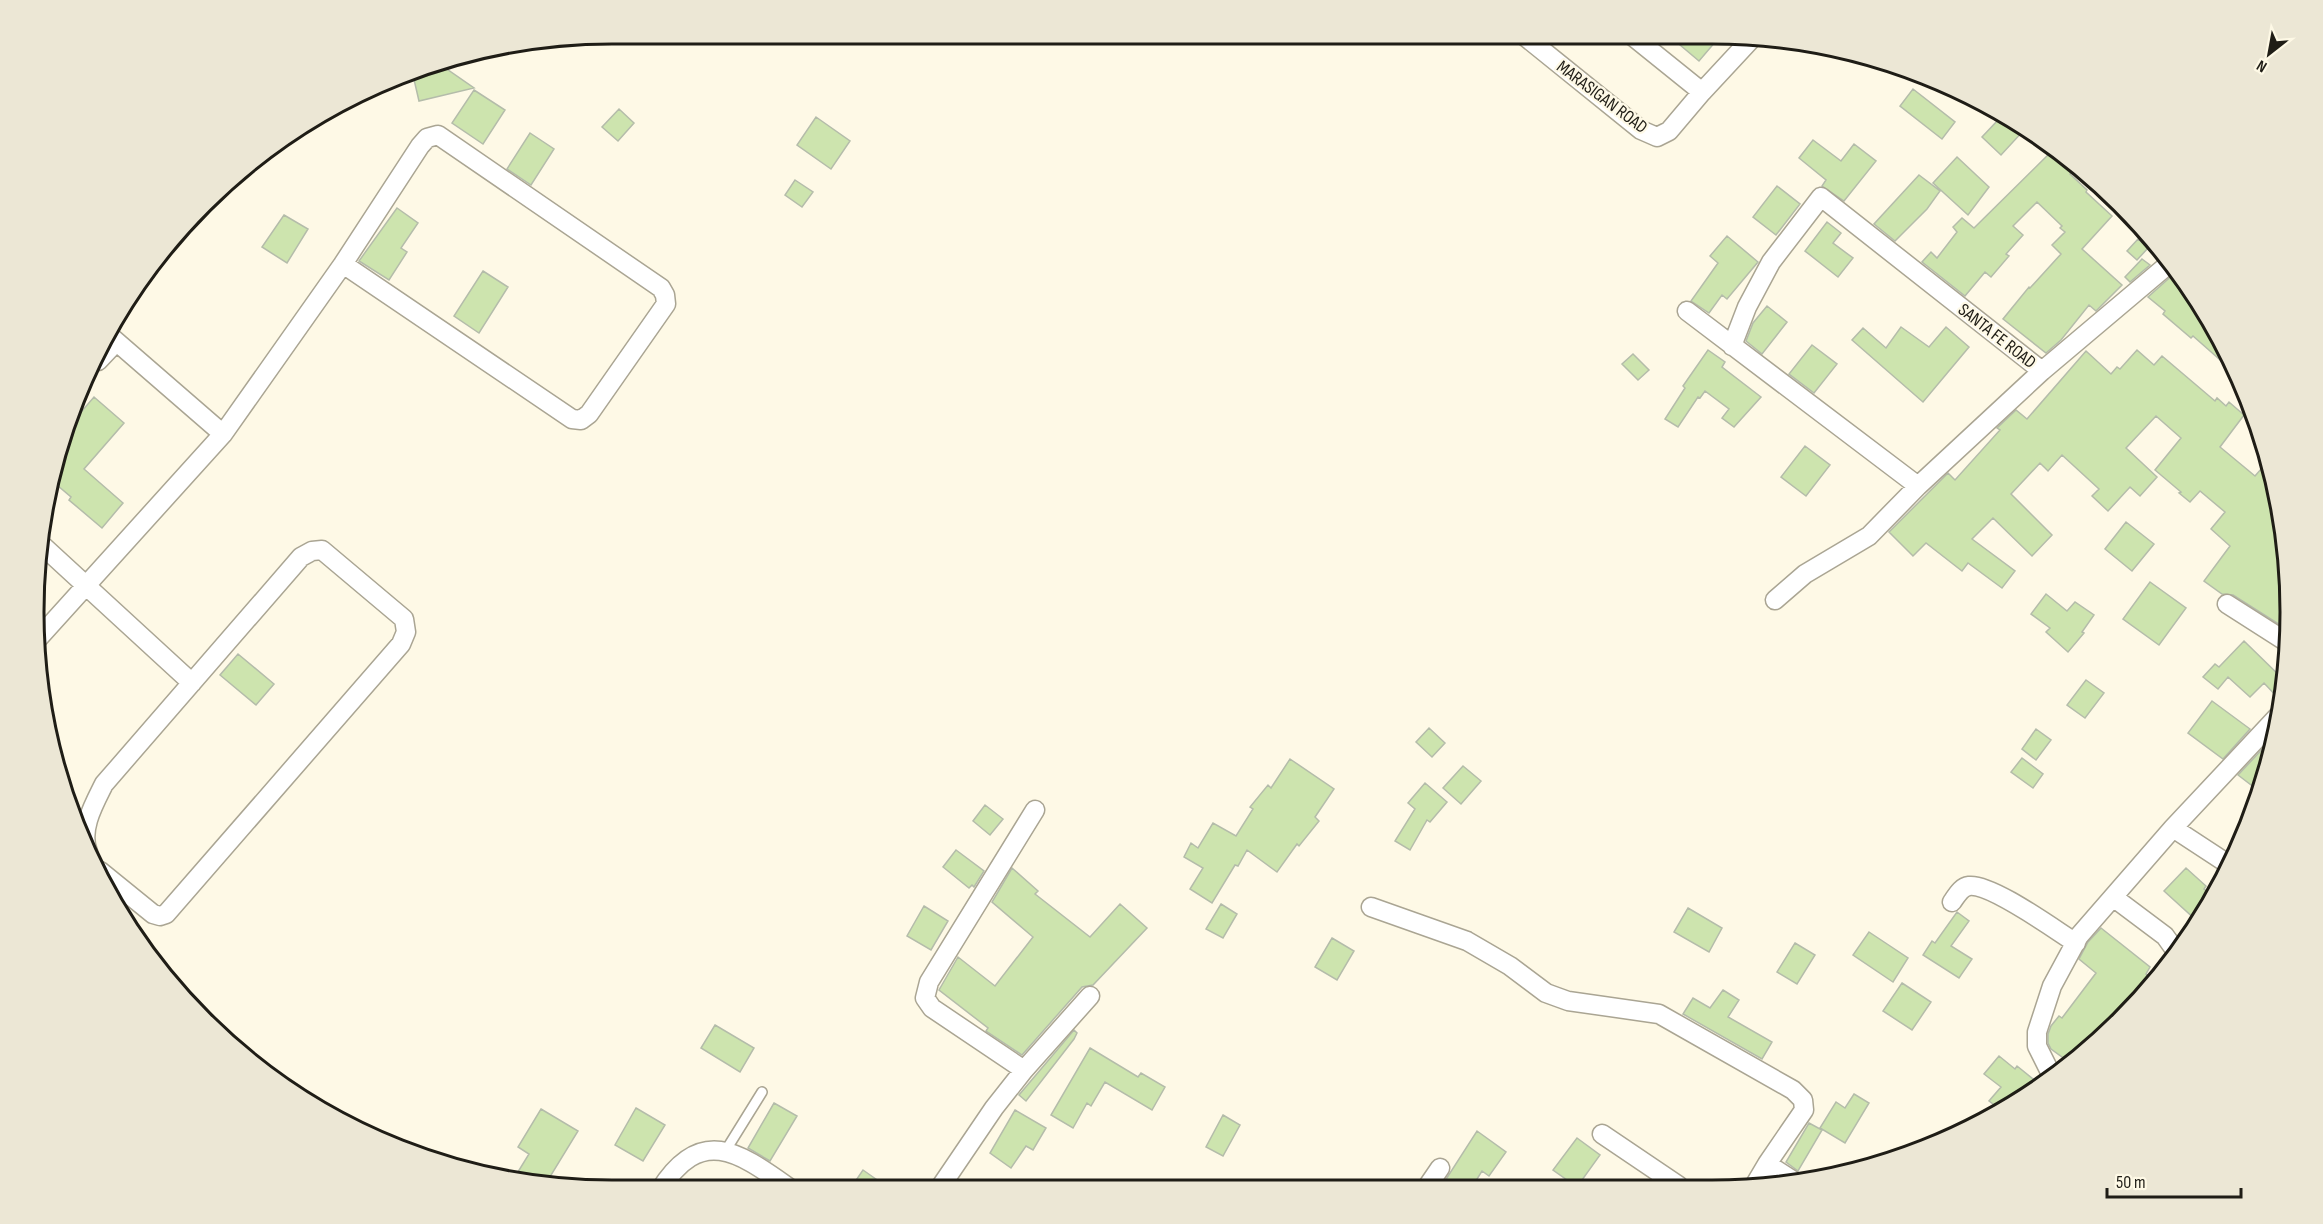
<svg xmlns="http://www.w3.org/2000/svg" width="2323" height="1224" font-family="'Sofia Sans Condensed',sans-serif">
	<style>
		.building { fill: #cde4ae; stroke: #b4bcaa; stroke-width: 1.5 }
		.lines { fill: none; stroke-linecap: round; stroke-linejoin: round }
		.service-casing { stroke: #aaa593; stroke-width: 12 }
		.minor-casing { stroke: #aaa593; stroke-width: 21 }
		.service { stroke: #fff; stroke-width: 9 }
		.minor { stroke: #fff; stroke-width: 18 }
		.labels { text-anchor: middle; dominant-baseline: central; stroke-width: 4.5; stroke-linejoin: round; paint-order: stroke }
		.street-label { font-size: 18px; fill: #1f1d16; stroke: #fef9e6 }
		.rim { fill: none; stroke: #1f1d16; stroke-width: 3 }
	</style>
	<rect width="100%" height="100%" fill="#fef9e6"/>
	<!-- building -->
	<path class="building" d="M1667,34h55l-23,27z
		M442,61l2,6 30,21 -55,13 -7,-30 14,-7z
		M1913,89l42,33 -13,17 -42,-33z
		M474,90l31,20 -22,34 -31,-21z
		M619,109l15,14 -16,18 -16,-14z
		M816,117l34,24 -19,28 -34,-24z
		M2006,117l19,12 -24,26 -19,-18 17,-18 3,2z
		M530,133l24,16 -23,36 -24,-16z
		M1813,140l28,21 13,-17 22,17 -32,40 -22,-15 4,-6 -27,-22z
		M2055,148l23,18 -8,8 17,16 -1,2 26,24 -30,33 40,36 -26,26 -7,-6 -28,35 -15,13 -43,-34 26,-32 1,1 31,-34 -9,-9 13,-13 -5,-4 2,-2 -25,-24 -24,24 10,9 -17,19 3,2 -18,21 -6,-5 -20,24 -43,-34 9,-10 6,6 20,-26 -4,-5 9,-9 12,10z
		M1957,157l32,30 -21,28 -35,-32z
		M1919,175l21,16 -13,18 -32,32 -21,-17z
		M795,180l18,12 -11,15 -17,-12z
		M1777,186l23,18 -24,31 -23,-18z
		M397,208l21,15 -17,25 6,4 -18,28 -30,-19z
		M284,215l24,14 -21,34 -25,-16z
		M1827,222l14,11 -8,10 20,15 -15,19 -33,-26z
		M1727,236l31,26 -31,37 -5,-4 -13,18 -18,-12 27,-38 -8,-7z
		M2138,239l10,9 -11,12 -10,-9z
		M2142,259l8,6 -20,17 -5,-5z
		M483,271l25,16 -29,46 -25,-17z
		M2176,272l37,51 23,51 -43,-38 -2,2 -28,-24 2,-3 -17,-14z
		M1767,306l20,16 -25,32 -16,-13 7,-18z
		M1901,327l28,20 17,-20 23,20 -46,55 -71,-62 11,-12 23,20z
		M1812,345l25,19 -23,29 -25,-19z
		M1708,350l17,12 -3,5 39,30 -27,30 -12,-9 7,-9 -24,-18 -5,7 -2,-1 -20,30 -13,-8 20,-31 -2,-2z
		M2137,350l17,15 8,-9 53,45 2,-3 9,8 3,-4 15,13 -24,32 35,29 13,-15 17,76 3,93 -55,-35 -11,-1 -18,-13 26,-35 -19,-17 14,-17 -25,-21 -10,11 -11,-9 2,-1 -26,-22 26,-32 -25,-22 -30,32 31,29 -17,19 -10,-9 -22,24 -16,-15 7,-7 -37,-34 -14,16 -8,-8 -29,31 41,41 -20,21 -39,-38 -21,21 43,32 -13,17 -34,-25 -6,8 -36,-28 -13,13 -24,-24 59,-59 7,7 45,-50 -3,-2 19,-18 11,9 59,-68 25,23 6,-7 3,2z
		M1633,354l16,16 -11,10 -16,-16z
		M94,397l30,26 -40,46 39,34 -21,25 -33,-28 2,-3 -20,-17 2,-18 16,-36z
		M1805,446l25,19 -24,31 -25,-19z
		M2126,522l28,22 -22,27 -27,-22z
		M2150,582l36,26 -27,37 -36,-26z
		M2046,594l21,17 8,-9 19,13 -12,17 2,1 -16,19 -22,-20 4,-4 -19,-14z
		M2244,641l40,39 -4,20 -16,-17 -14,14 -22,-20 -10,12 -15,-12 12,-13 4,3z
		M238,654l36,30 -18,21 -36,-30z
		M2086,680l18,13 -19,25 -18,-13z
		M2212,701l38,28 -27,30 -35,-26z
		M1429,728l16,15 -13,14 -16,-15z
		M2036,729l15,11 -15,20 -14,-11z
		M2269,742l4,4 -3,16 -11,29 -21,-16z
		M2022,758l21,16 -10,14 -22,-16z
		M1290,759l44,30 -19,28 4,4 -20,25 -2,-2 -20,28 -30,-22 -9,16 -3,-1 -23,38 -22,-14 13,-21 -19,-11 7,-14 7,5 15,-25 23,13 17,-27 -3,-2 18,-22 3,3z
		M1463,766l18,15 -20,23 -18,-16z
		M1425,783l22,19 -17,20 -3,-2 -17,30 -15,-9 20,-32 -7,-6z
		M985,805l18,14 -13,16 -17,-14z
		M956,850l28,21 -10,16 -2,-2 -3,3 -26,-21z
		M1012,868l26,23 -3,3 55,43 30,-33 27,24 -54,57 -11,2 -60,68 -36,-24 2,-3 -49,-38 19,-33 37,29 38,-49 -41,-35z
		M2186,868l20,18 -2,3 8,6 -16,25 -32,-29z
		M1221,904l16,10 -14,24 -17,-9z
		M924,906l24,15 -17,29 -24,-14z
		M1688,908l34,20 -13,24 -35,-20z
		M1957,912l12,9 -18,25 21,13 -13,19 -36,-23 9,-14 3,2z
		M2101,928l49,39 -4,7 9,6 -9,14 -77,68 -18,-13 -3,-6v-9l3,-8 8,-10 3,2 34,-45 -17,-14 9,-17z
		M1869,932l39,26 -15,24 -40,-27z
		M1332,938l22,13 -17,29 -22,-13z
		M1795,943l20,12 -18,29 -20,-12z
		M1902,983l29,19 -19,28 -29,-19z
		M1723,990l16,10 -11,17 44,25 -10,17 -79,-45 10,-16 17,10z
		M715,1025l39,23 -14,24 -39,-24z
		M1074,1030l3,3 -3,6 -48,62 -7,-6z
		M1090,1048l48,29 3,-4 24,14 -13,23 -47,-28 -14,24 -4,-3 -14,25 -22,-13z
		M1999,1056l16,13 2,-3 21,17 -10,13 -27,14 -12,-9 12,-14 -17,-13z
		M1854,1094l15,9 -24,40 -25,-15 16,-26 9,6z
		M774,1103l23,13 -27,45 -22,-13z
		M636,1108l29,17 -22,36 -28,-16z
		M541,1109l37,22 -33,54 -32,-5 16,-26 -11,-7z
		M1015,1110l31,18 -13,22 -7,-4 -15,22 -21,-15z
		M1223,1115l17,10 -17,31 -17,-9z
		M1809,1123l13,7 -24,41 -12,-9z
		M1477,1131l29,21 -17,24 -7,-5 -10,16h-31z
		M1577,1138l23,17 -23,32 -24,-17z
		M863,1170l27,19h-40z"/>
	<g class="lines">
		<defs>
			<path id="service" d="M726,1150l36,-58"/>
			<path id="minor" d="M1522,34l119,96 16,7 12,-6 33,-39 53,-57
				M1630,34l72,58
				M1687,311l231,175
				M110,336l113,98
				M1732,346l15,-39 24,-45 50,-65 221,174 128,-108
				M98,361l18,-19
				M44,547l148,136
				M1775,600l30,-26 64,-38 49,-50 124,-115
				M2227,604l61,39
				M35,642l188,-208 120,-170 77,-118 7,-8 11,-3 223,153 4,7 1,9 -77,110 -8,6 -9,-1 -229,-155
				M2173,828l58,38
				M88,852c-9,-22 6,-48 16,-68l197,-227 11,-6 10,-1 82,69 2,13 -5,12 -235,270 -6,2 -7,-2 -53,-43
				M2113,897l52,39 10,14
				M1952,902c5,-7 9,-15 17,-16 22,-3 86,44 107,57
				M1371,907l96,34 43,25 36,27 22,8 91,13 134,76 10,10 1,10 -37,54 30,19
				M1024,1070l-92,-62 -7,-10 4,-16 106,-172
				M2052,1076l-15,-30v-14l15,-46 27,-50 94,-108 105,-112
				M1602,1134l77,52
				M1754,1186l13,-22
				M1427,1187l13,-19
				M939,1189l55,-81 30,-38 66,-74
				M660,1190c42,-67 81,-36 131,-1"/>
		</defs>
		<!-- service casing -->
		<use href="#service" class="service-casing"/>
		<!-- minor casing -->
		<use href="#minor" class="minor-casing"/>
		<!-- service -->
		<use href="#service" class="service"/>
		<!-- minor -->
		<use href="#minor" class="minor"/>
	</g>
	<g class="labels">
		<!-- street labels -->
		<g class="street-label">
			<text transform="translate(1602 97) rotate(37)">MARASIGAN ROAD</text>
			<text transform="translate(1997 336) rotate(38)">SANTA FE ROAD</text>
		</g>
	</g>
	<!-- crop -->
	<path d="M0 0H2323V1224H0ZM612 44H1712A568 568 0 0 1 2280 612V612A568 568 0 0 1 1712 1180H612A568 568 0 0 1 44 612V612A568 568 0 0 1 612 44Z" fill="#ece7d5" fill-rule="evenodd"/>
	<path class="rim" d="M612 44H1712A568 568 0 0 1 2280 612V612A568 568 0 0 1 1712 1180H612A568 568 0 0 1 44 612V612A568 568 0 0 1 612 44Z"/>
	<!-- north arrow -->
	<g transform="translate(2269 54) rotate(211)" stroke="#fef9e6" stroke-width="4.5" paint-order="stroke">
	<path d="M0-4.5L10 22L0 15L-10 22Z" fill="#1f1d16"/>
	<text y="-9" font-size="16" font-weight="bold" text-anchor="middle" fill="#1f1d16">N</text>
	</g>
	<!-- scale -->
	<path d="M2107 1188v9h134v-9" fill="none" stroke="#1f1d16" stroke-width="3"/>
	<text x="2116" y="1188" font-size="18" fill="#1f1d16" stroke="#fef9e6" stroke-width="4.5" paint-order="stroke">50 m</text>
</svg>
